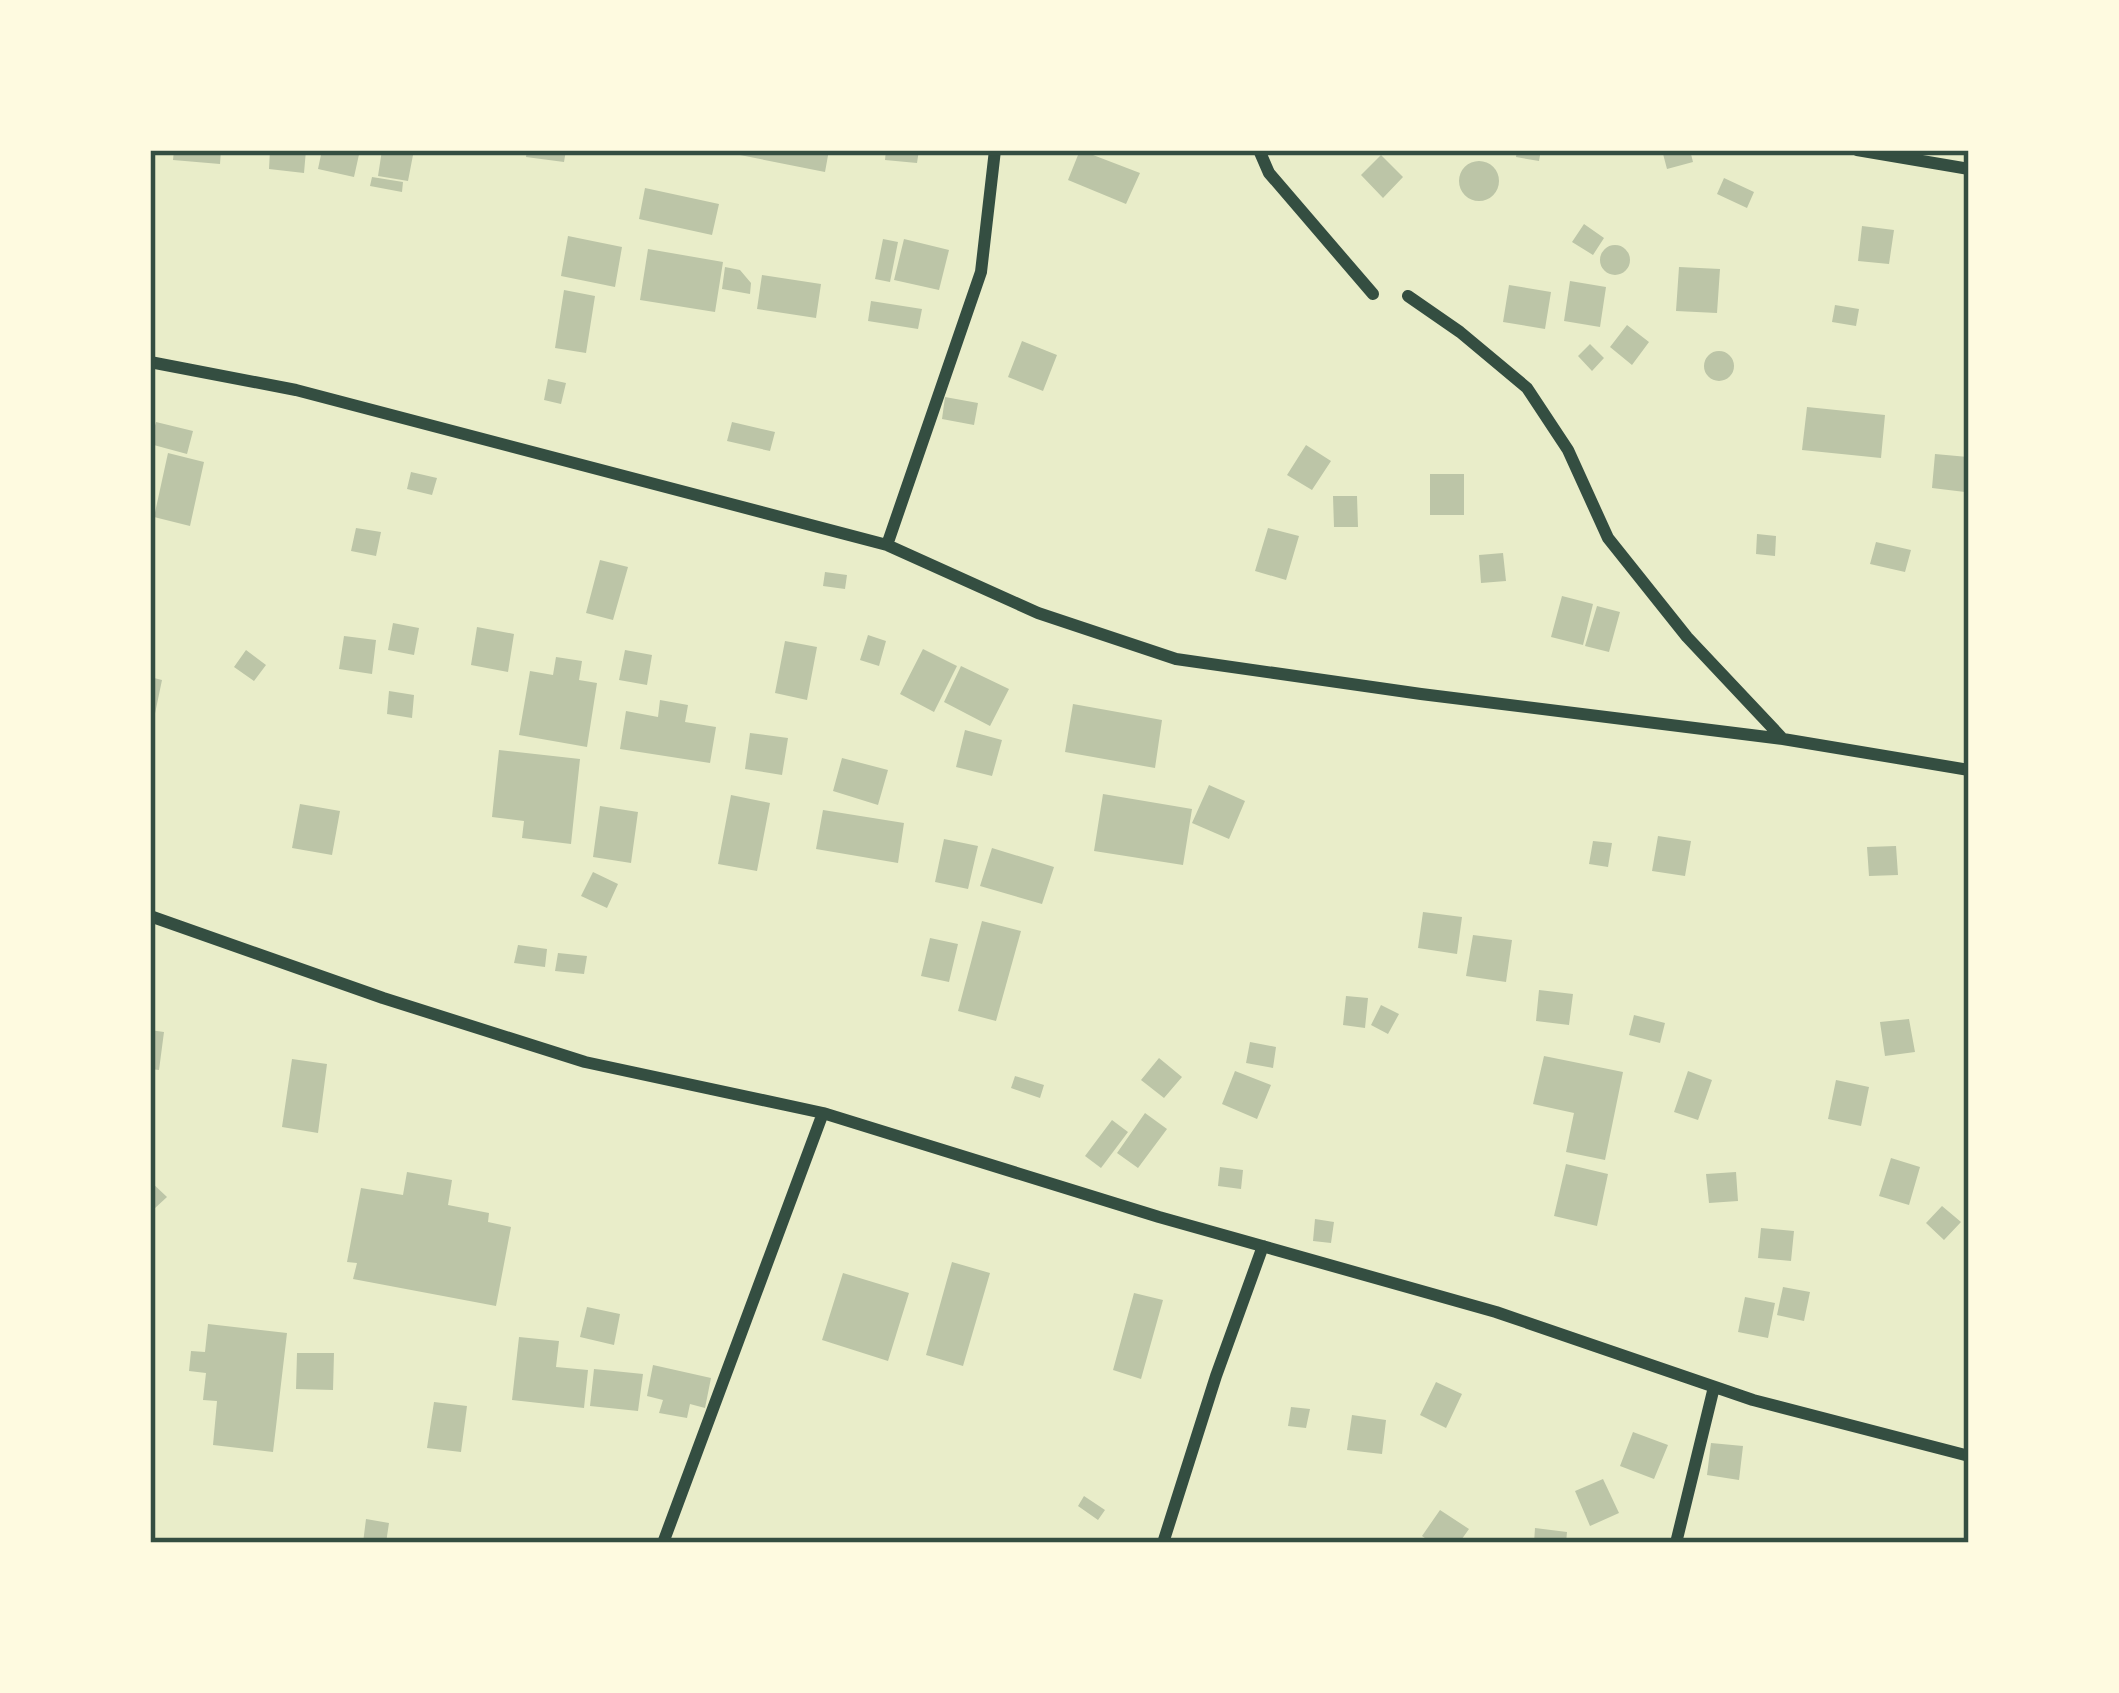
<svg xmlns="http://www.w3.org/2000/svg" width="2119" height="1693" font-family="Montserrat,sans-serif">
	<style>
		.building { fill: #bcc5a7 }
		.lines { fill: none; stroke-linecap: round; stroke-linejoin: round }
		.minor { stroke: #344e41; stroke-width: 12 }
		.neatline { fill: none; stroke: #344e41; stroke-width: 4.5 }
	</style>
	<rect width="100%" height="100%" fill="#e9edc9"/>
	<!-- building -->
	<path class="building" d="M174,150h47l-1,14 -47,-4z
		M270,150h36l-2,23 -35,-4z
		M322,150h38l-6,27 -36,-8z
		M382,150l31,5 -5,26 -30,-5z
		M527,150h39l-2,12 -38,-5z
		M736,150h93l-4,22 -90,-18z
		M886,150h33l-2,13 -32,-3z
		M1080,150l60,23 -14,31 -58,-24z
		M1517,150h24l-2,11 -23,-4z
		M1662,150h28l3,12 -26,7z
		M1381,155l22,22 -20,21 -22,-23z
		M1459 181a20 20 0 1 1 40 0a20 20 0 1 1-40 0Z
		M372,177l31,5 -1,10 -32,-6z
		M1724,178l30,14 -7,16 -30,-14z
		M645,188l74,16 -7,31 -73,-16z
		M1584,224l20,14 -11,17 -21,-13z
		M1862,226l32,4 -5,34 -31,-3z
		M568,236l54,11 -7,40 -54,-11z
		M883,239l15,3 -8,40 -15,-3z
		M904,239l45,11 -10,40 -45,-10z
		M1600 260a15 15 0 1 1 30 0a15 15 0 1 1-30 0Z
		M648,249l75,13 -8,50 -75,-12z
		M725,267l15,3 11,13 -1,11 -28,-5z
		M1679,267l41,2 -3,44 -41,-2z
		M762,275l59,9 -5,34 -59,-9z
		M1570,281l36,6 -6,40 -36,-6z
		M1509,285l42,7 -6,37 -42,-7z
		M564,290l31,6 -9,57 -31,-5z
		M871,301l51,8 -4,20 -50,-8z
		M1835,305l24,4 -3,17 -24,-4z
		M1627,325l22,17 -17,23 -22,-18z
		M1022,341l35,14 -14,36 -35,-14z
		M1590,344l14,14 -12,13 -14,-15z
		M1704 366a15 15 0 1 1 30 0a15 15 0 1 1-30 0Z
		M548,379l18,4 -5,21 -17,-4z
		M945,397l33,6 -4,22 -32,-6z
		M1807,407l78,8 -4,43 -79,-8z
		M156,422l37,9 -6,23 -37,-10z
		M732,422l43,10 -5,19 -43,-10z
		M1306,445l25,16 -19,29 -25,-15z
		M168,453l36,9 -14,64 -36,-9z
		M1935,454l33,3 -3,35 -33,-4z
		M411,472l26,6 -5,17 -25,-6z
		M1430,474h34v41h-34z
		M1333,496h24l1,31h-24z
		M356,528l25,4 -5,24 -25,-5z
		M1268,528l31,8 -13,44 -31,-9z
		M1757,534l19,2 -1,20 -19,-2z
		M1876,542l35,8 -6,22 -35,-8z
		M1503,553l3,28 -25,2 -2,-28z
		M600,560l28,7 -15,53 -27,-7z
		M825,572l22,3 -2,14 -22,-3z
		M1562,596l31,8 -10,41 -32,-8z
		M1597,606l23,6 -11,40 -24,-6z
		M393,623l26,5 -5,27 -26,-5z
		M477,627l37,7 -6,38 -37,-7z
		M868,635l18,6 -7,25 -19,-6z
		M344,636l32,4 -4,34 -33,-5z
		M785,641l32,6 -10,53 -32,-7z
		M923,649l34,17 -23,46 -34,-18z
		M246,650l20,15 -12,16 -20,-14z
		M625,650l27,5 -5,30 -28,-5z
		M556,657l26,4 -3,19 18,3 -10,64 -68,-12 11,-64 23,4z
		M961,666l48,23 -19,37 -46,-24z
		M150,677l12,3 -10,48h-2z
		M389,691l25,4 -2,23 -25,-4z
		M660,700l28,5 -3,17 31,5 -6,36 -90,-14 6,-38 32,6z
		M1073,704l89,16 -7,48 -90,-16z
		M965,730l37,10 -10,36 -36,-9z
		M750,733l38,5 -6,37 -37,-6z
		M499,750l81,9 -9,85 -49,-6 2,-17 -32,-4z
		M842,758l46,12 -10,35 -45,-14z
		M1209,785l36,16 -16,38 -37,-16z
		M1103,794l89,15 -9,56 -89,-14z
		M731,795l39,8 -13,68 -39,-7z
		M300,804l40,7 -8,44 -40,-7z
		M600,806l38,6 -7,51 -38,-6z
		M823,810l81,13 -6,40 -82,-14z
		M1658,836l33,5 -6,35 -33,-5z
		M944,839l34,7 -10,43 -33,-7z
		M1593,841l19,2 -4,24 -19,-3z
		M1896,846l2,29 -29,1 -2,-29z
		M992,848l62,19 -12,37 -62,-18z
		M593,872l25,12 -11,24 -26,-12z
		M1423,912l39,5 -5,37 -39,-6z
		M982,921l39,10 -25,90 -38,-10z
		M1473,935l39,5 -6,42 -40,-6z
		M930,938l28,6 -9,38 -28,-6z
		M518,945l29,4 -2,18 -31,-4z
		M558,953l29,3 -3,18 -29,-3z
		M1539,990l34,4 -4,31 -33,-4z
		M1346,996l22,2 -3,30 -22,-3z
		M1381,1005l18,9 -11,20 -17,-9z
		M1634,1015l31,8 -5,20 -31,-8z
		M1909,1019l6,33 -30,4 -5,-34z
		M150,1030l14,2 -5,38 -9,-1z
		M1250,1042l26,5 -3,21 -27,-5z
		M1544,1056l79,16 -18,88 -39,-8 8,-39 -41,-9z
		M1159,1058l23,19 -18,21 -23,-18z
		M292,1059l35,5 -9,69 -36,-6z
		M1235,1071l36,14 -14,34 -35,-15z
		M1688,1071l24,9 -14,40 -24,-8z
		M1015,1076l29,9 -4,13 -29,-10z
		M1836,1080l33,7 -8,39 -33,-7z
		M1145,1113l22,16 -29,39 -21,-15z
		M1112,1120l16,12 -27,36 -16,-12z
		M1891,1158l29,9 -11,38 -30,-9z
		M1566,1164l42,10 -11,52 -43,-10z
		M1220,1167l23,3 -2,19 -23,-3z
		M407,1172l45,8 -4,25 41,8 -1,9 23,5 -15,79 -143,-27 4,-16 -10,-1 14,-74 42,7z
		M1736,1172l2,29 -29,2 -3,-29z
		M150,1181l17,16 -13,12 -4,-3z
		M1942,1206l19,16 -17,18 -18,-17z
		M1315,1219l19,3 -3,21 -18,-2z
		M1761,1228l33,3 -3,30 -33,-3z
		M952,1262l38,11 -27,93 -37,-11z
		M843,1273l66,20 -21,68 -66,-21z
		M1783,1287l27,5 -6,29 -27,-6z
		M1134,1293l29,7 -22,79 -28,-9z
		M1745,1297l30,6 -7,35 -30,-6z
		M587,1307l33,7 -6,31 -34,-8z
		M208,1324l79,9 -14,119 -60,-7 4,-44 -14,-1 3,-27 -17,-2 2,-20 14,1z
		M519,1337l40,4 -3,26 32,3 -4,38 -72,-8z
		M297,1353h37l-1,37 -37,-1z
		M653,1365l58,13 -6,30 -15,-4 -3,14 -28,-5 4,-13 -16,-4z
		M594,1369l49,5 -5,37 -48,-5z
		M1436,1382l26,12 -16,34 -26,-13z
		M434,1402l33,4 -6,46 -34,-4z
		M1291,1407l19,2 -4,19 -18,-2z
		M1352,1415l34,5 -4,34 -35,-4z
		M1633,1432l35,13 -14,34 -34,-13z
		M1711,1443l32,3 -4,34 -32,-5z
		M1603,1479l16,34 -29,13 -15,-35z
		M1084,1496l21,14 -7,10 -20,-14z
		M1440,1510l29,19 -10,14h-27l-10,-7z
		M366,1519l23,4 -3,20h-23z
		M1535,1528l32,4 -1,11h-32z"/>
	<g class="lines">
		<!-- minor -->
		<path class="minor" d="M1259,150l10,23 104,121
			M1857,150l112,19
			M1408,296l52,36 67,56 41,62 40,88 79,99 95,101
			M150,362l146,28 591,155 151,68 138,46 245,35 362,45 186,31
			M887,545l94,-273 14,-122
			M150,916l233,82 202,64 238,51 336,104 337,95 257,88 216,56
			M663,1543l160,-430
			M1163,1543l53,-167 47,-130
			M1676,1543l38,-156"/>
	</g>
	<!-- border -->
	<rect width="2119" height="1693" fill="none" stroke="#fefae0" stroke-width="306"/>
	<rect x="153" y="153" width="1813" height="1387" class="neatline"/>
</svg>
